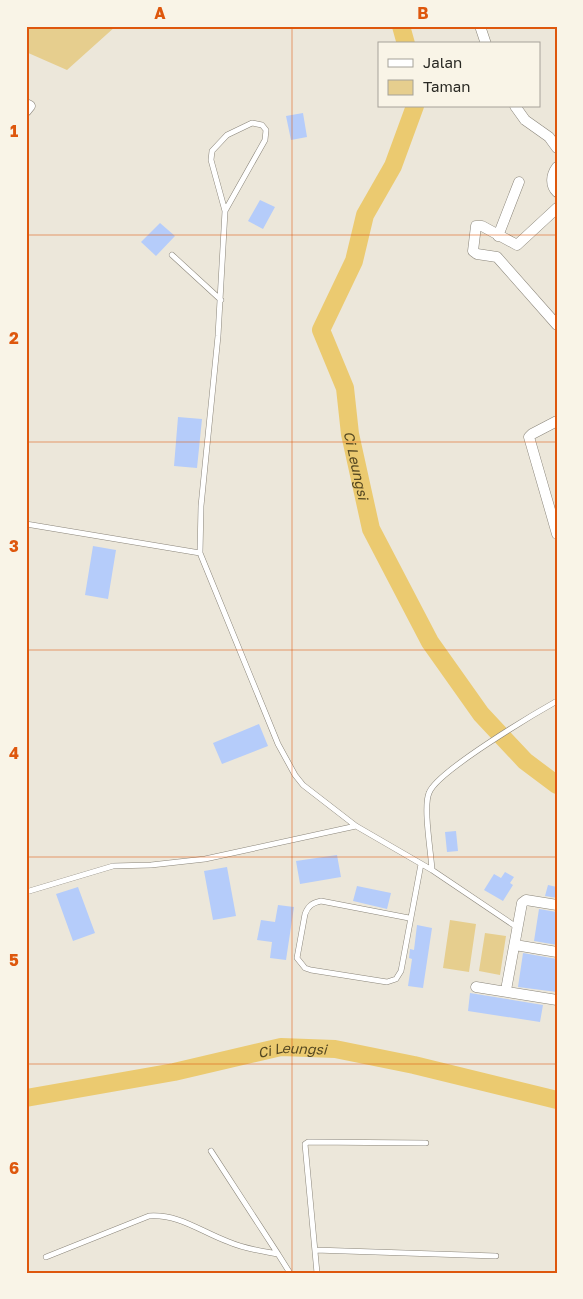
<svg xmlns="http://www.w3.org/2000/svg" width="583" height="1299" font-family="'Golos Text',sans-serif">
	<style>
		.green { fill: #e6ce8e }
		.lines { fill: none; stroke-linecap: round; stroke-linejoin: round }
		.river { stroke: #ebca70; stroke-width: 18 }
		.building { fill: #b5ccfa }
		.service-casing { stroke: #8a857a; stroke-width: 6 }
		.minor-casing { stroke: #8a857a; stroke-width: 11 }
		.service { stroke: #fff; stroke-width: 5 }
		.minor { stroke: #fff; stroke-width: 10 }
		.grid { fill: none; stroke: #de570d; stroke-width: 1; stroke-opacity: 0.55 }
		.labels { text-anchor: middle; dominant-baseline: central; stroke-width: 4.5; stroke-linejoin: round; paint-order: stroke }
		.water-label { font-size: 14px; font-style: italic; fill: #554821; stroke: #f9f4e7 }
		.neatline { fill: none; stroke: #de570d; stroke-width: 2 }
		.grid-label { font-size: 16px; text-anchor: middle; font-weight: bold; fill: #de570d }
	</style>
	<rect width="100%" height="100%" fill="#ece7da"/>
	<!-- green -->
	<path class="green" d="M26,26h90l-49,44 -41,-18z
		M450,920l26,4 -7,48 -26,-4z
		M485,933l21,3 -6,39 -21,-4z"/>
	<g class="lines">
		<!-- river -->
		<g class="river">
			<path d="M401,26l5,18"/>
			<path id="s1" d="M415,106l-22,60 -28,49 -11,46 -33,69 24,58 5,46 21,95 59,113 51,72 44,47 32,24"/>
			<path id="s2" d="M26,1098l148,-26 107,-25 54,2 79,16 143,35"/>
		</g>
	</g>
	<!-- building -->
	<path class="building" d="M303,113l4,24 -16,3 -5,-24z
		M260,200l15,7 -12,22 -15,-8z
		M160,223l15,13 -19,20 -15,-14z
		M178,417l24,2 -5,49 -23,-2z
		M93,546l23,4 -8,49 -23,-4z
		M259,724l9,22 -46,18 -9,-21z
		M456,831l2,20 -11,1 -2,-20z
		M337,855l4,22 -41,7 -4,-23z
		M227,867l9,49 -23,4 -9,-49z
		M505,872l9,5 -4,6 3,2 -10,16 -19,-11 10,-16 7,4z
		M548,885l9,2v11l-12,-2z
		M357,886l34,7 -4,16 -34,-8z
		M78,887l17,46 -22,8 -17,-47z
		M278,905l16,2 -8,53 -16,-2 2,-16 -15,-2 4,-20 14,2z
		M539,909l18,3v33l-23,-4z
		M417,925l15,3 -9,60 -15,-2 4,-27 -3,-1 1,-9 4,1z
		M523,953l34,6v33l-39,-5z
		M470,993l73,12 -3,17 -72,-11z"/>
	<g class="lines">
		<defs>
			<path id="service" d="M225,211l40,-71 1,-10 -4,-5 -10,-2 -25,12 -15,16 -1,9 14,51 -7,125 -17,170 -1,47 78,191 17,31 8,10 53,41 76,44
				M172,255l49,45
				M26,524l174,29
				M26,892l87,-26 38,-1 54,-6 151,-33
				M409,918l-88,-17c-9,2 -13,5 -16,13l-8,44 8,10 6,2 76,12 9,-3 5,-8 20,-107
				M518,928l-86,-58c-1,-18 -9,-63 -3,-77 7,-21 105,-79 128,-92
				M211,1151l67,103
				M315,1250l181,6
				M46,1257l103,-41c31,-2 52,16 80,26 16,7 32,9 49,12l12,19
				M317,1273l-12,-129 3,-2 118,1"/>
			<path id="minor" d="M480,26l6,18
				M26,104l4,2 -4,5
				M515,106l10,14 24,17 8,11
				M557,167c-6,8 -7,18 0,25
				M557,208l-40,37 -35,-19h-6l-3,25 4,3 20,3 60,68
				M498,236l21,-54
				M557,421l-25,13 -3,3 28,97
				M515,945l42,7
				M476,987l81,13
				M506,990l16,-87 4,-3 31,5"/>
		</defs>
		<!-- service casing -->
		<use href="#service" class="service-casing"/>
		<!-- minor casing -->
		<use href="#minor" class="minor-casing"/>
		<!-- service -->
		<use href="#service" class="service"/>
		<!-- minor -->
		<use href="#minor" class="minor"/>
	</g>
	<!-- grid -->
	<path class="grid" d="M292,26v1247M26,235h531M26,442h531M26,650h531M26,857h531M26,1064h531"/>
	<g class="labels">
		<!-- water labels -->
		<g class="water-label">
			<text stroke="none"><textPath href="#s1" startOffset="385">Ci Leungsi</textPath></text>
			<text stroke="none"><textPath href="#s2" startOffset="271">Ci Leungsi</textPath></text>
		</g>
	</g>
	<!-- border -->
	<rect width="583" height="1299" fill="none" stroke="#f9f4e7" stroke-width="55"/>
	<!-- legend -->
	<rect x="378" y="42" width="162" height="65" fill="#f9f4e7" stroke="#a6a299"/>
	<rect x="388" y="59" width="25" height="8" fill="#ffffff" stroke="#a6a299"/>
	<text x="423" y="68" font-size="15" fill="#292823">Jalan</text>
	<rect x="388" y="80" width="25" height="15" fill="#e6ce8e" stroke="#a6a299"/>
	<text x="423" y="92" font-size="15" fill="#292823">Taman</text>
	<rect x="28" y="28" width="528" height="1244" class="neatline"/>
	<g class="grid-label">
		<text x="160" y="19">A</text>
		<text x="423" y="19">B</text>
		<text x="14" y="137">1</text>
		<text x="14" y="344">2</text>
		<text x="14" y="552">3</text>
		<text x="14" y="759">4</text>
		<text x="14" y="966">5</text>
		<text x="14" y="1174">6</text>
	</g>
</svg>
